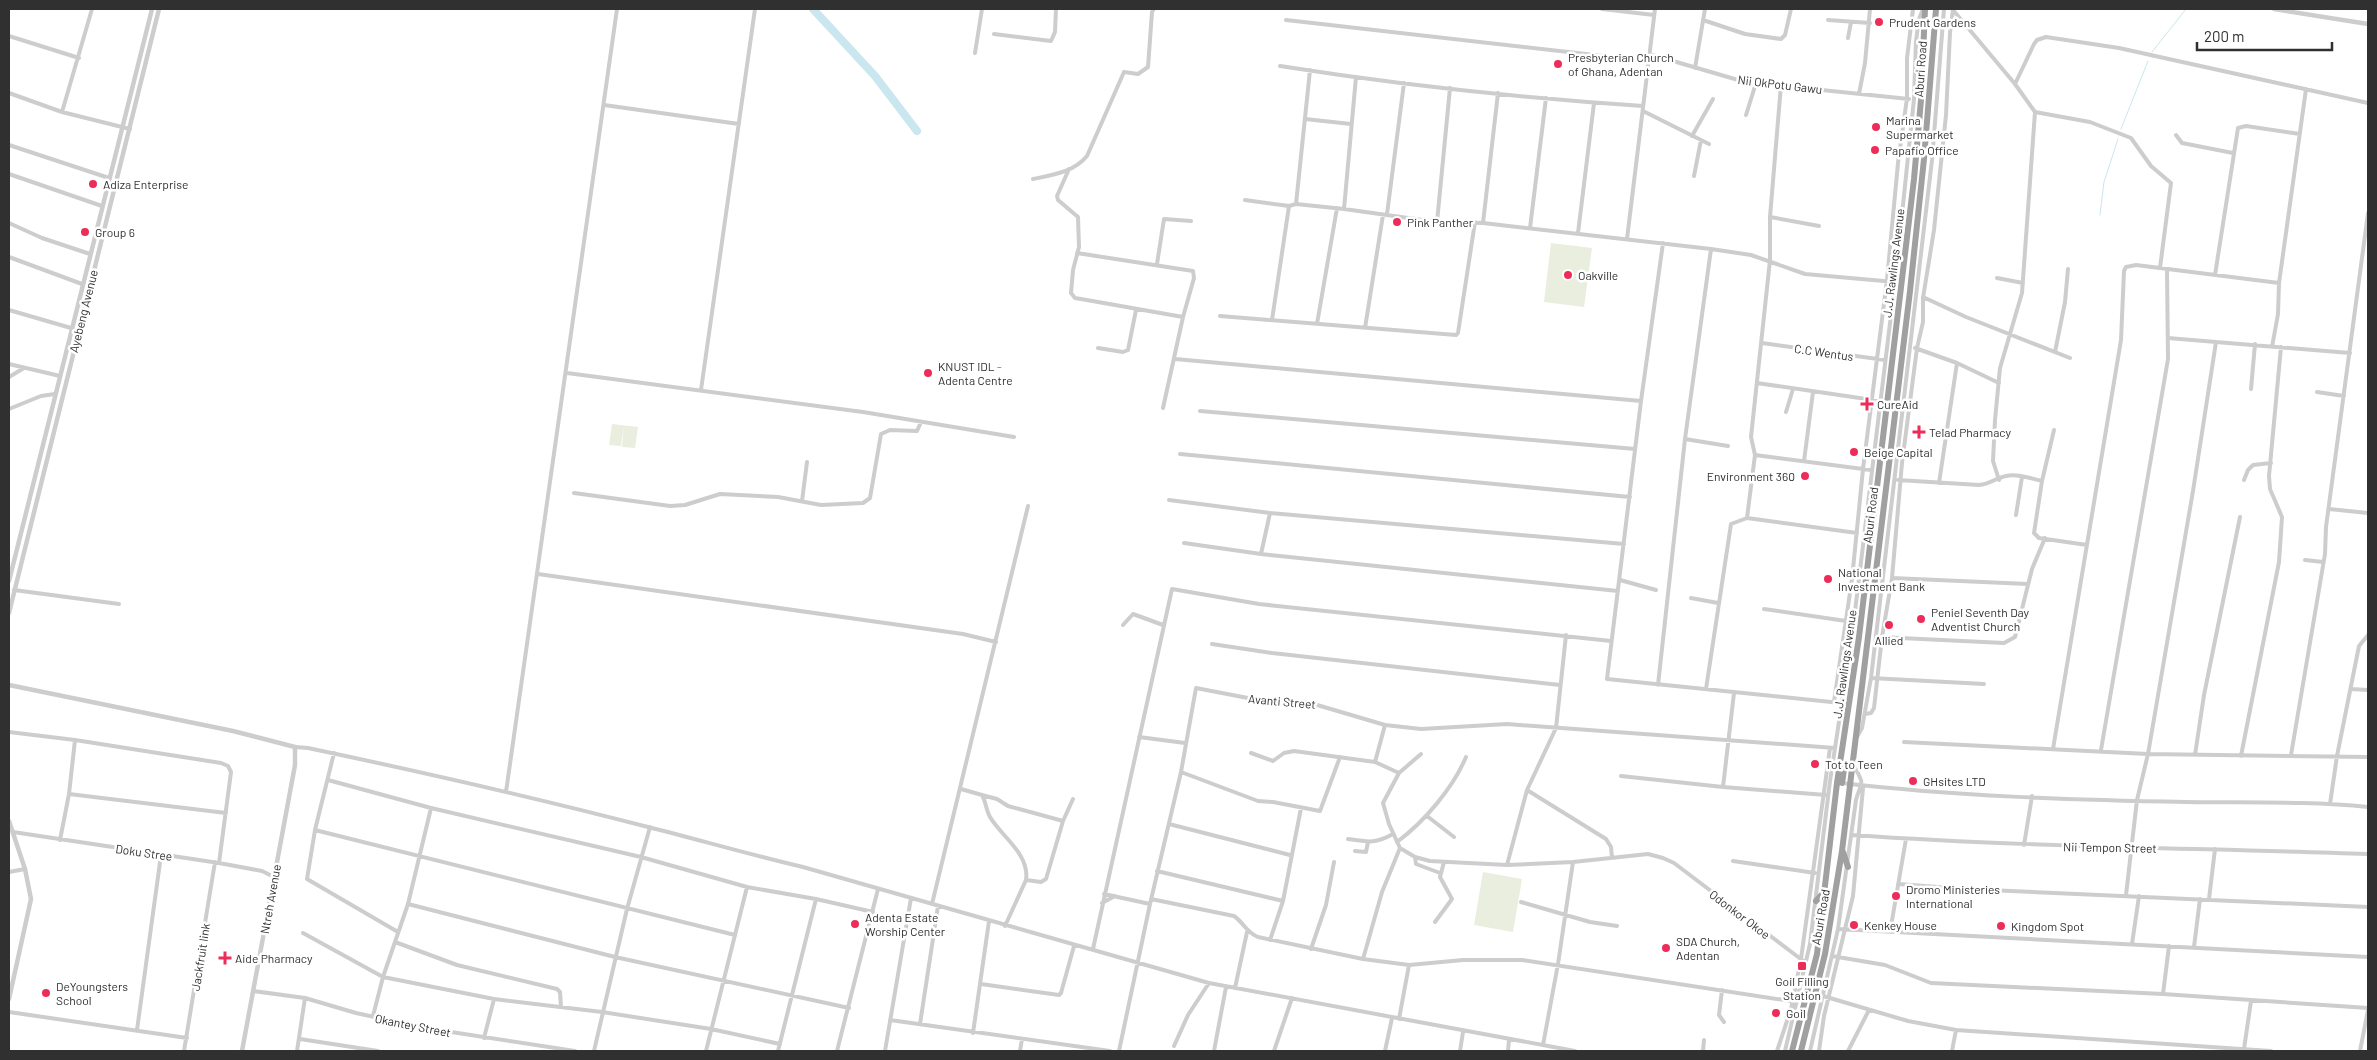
<svg xmlns="http://www.w3.org/2000/svg" width="2377" height="1060" font-family="Barlow,sans-serif">
	<style>
		.green { fill: #e9eede }
		.lines { fill: none; stroke-linecap: round; stroke-linejoin: round }
		.stream { stroke: #cae6ee; stroke-width: 1 }
		.river { stroke: #cae6ee; stroke-width: 8 }
		.minor { stroke: #cdcdcd; stroke-width: 4 }
		.tertiary { stroke: #cdcdcd; stroke-width: 4.5 }
		.trunk { stroke: #a0a0a0; stroke-width: 6 }
		.poi-dot { fill: #ec2d5a; stroke: #fff; stroke-width: 2 }
		.labels { text-anchor: middle; dominant-baseline: central; stroke-width: 5; stroke-linejoin: round; paint-order: stroke }
		.poi-label { font-size: 12px; fill: #303030; stroke: #fff; text-anchor: start }
		.street-label { font-size: 12px; fill: #303030; stroke: #fff }
	</style>
	<rect width="100%" height="100%" fill="#fff"/>
	<!-- green -->
	<path class="green" d="M1551,243l41,5 -8,59 -40,-5z
		M612,424l26,3 -3,21 -13,-1 2,-21 -3,20 -12,-1z
		M1483,872l39,7 -9,53 -39,-7z"/>
	<g class="lines">
		<!-- stream -->
		<path class="stream" d="M2152,52l34,-43
			M2121,129l27,-68
			M2100,215l4,-33 14,-43"/>
		<!-- river -->
		<path class="river" d="M813,9l62,67 42,55"/>
		<!-- minor -->
		<path class="minor" d="M1602,9l52,6
			M1953,10l62,74 20,28 -13,181 -22,75 -5,52 -2,41 6,19
			M1286,20l362,41
			M1703,20l42,14 36,5 4,-4 6,-26
			M1828,20l42,3
			M994,34l57,7 4,-9 1,-23
			M9,36l70,22
			M1848,38l3,-16
			M975,53l7,-44
			M1649,54l96,28 164,17
			M1280,66c120,19 242,32 363,40
			M1695,68l10,-59
			M2015,84l19,-40 3,-4 9,-3 73,11 249,55
			M9,93l53,19 68,17
			M1859,94l6,-31 5,-54
			M604,105l135,19
			M1643,111l66,33
			M62,112l30,-103
			M2035,112l55,10 41,16 20,28 20,17 -11,85
			M1746,115l10,-32
			M1305,119l46,5
			M2176,135l6,8 51,10
			M1692,136l21,-37
			M9,145l100,33
			M1069,169l-12,27 1,4 20,17 1,30 -6,23 -2,23 4,5 6,1 102,18 11,-39 -1,-7 -116,-18
			M9,174l93,32
			M1694,176l7,-36
			M1033,179c20,-4 41,-7 54,-23l37,-84 14,2 10,-7 4,-55 2,-3
			M1245,200l44,6 7,-2 48,5 93,13 46,1 228,26 40,6 54,19 90,8
			M1296,204l14,-134
			M1344,209l12,-132
			M1387,214l17,-131
			M1770,217l49,9
			M1437,222l13,-134
			M9,223l33,15 48,16
			M1483,223l15,-130
			M1530,228l16,-130
			M1578,233l16,-130
			M1627,239l28,-230
			M1663,243l-22,158 -34,278 234,24
			M9,257l73,27
			M1157,264l7,-45 27,2
			M2215,275l23,-147 8,-2 54,8
			M1997,278l26,5
			M1923,297l43,20 104,41
			M9,310l62,18
			M1220,316l236,19 2,-2 17,-111
			M1272,320l17,-114
			M1317,324l20,-116
			M1365,328l18,-113
			M2168,338l182,15
			M1762,343l123,17
			M2272,347l6,-33 1,-31 27,-194
			M1098,348l25,4 5,-2 8,-40
			M1915,348l42,15 42,20
			M2055,352l10,-50 3,-33
			M1175,359l466,42
			M9,364l51,12
			M567,373l296,39 151,25
			M9,377l15,-9
			M1757,383l123,18
			M2251,389l4,-45
			M701,390l54,-381
			M2317,392l27,4
			M1163,408l20,-91
			M9,409l32,-13 14,-2
			M1200,411l435,38
			M1786,412l7,-23
			M2054,430l-12,51 -8,52 5,5 48,7
			M1685,439l43,7
			M1180,454l450,43
			M1755,455l116,15
			M1804,461l9,-69
			M1898,480l81,5c11,-1 17,-7 27,-9 11,-3 26,3 36,5
			M2244,480l4,-10 5,-5 18,-2
			M1939,483l18,-120
			M574,493l96,13 15,-1 35,-11 58,3 43,8 42,-2 7,-5 11,-64 9,-4 27,1 4,-9
			M1169,500l101,13 354,31
			M802,501l5,-39
			M2329,509l39,4
			M2016,515l6,-38
			M1747,518l8,-63 -4,-18 19,-177v-43l11,-132
			M1184,543l77,11 357,37
			M1261,554l9,-41
			M2305,560l18,2
			M538,574l425,60 33,8
			M1892,578l136,6
			M1620,580l36,10
			M14,590l105,14
			M1691,598l27,5
			M1764,609l82,12
			M1123,625l10,-11 30,11
			M1880,637l124,6 11,-6 17,-68 13,-31
			M1212,644l60,9 288,32
			M1871,678l113,6
			M1658,685l27,-246 26,-190
			M1706,689l25,-165 16,-6 110,15
			M2351,689l17,1
			M1834,702l18,-123 11,-110 24,-189 11,-117 9,-65v-40l6,-49
			M1865,714l6,-1 3,-5 8,-71 10,-59 10,-115 15,-115 6,-26v-24l11,-68 12,-115 4,-82 3,-24
			M9,732l66,8 146,23 7,3 3,6 -12,91
			M1139,737l46,6
			M1857,737l5,-9 9,-50 61,-518 12,-151
			M1904,742l244,12 220,3
			M295,747l13,1c114,24 228,50 340,79 52,13 103,28 155,40l406,116 366,68
			M2053,749l68,-409 3,-69 2,-4 10,-2 143,18
			M2101,750l67,-391 -1,-90
			M334,753l-19,77 -8,49 91,53
			M1251,753l22,8 11,-8 10,-2 81,11 10,-37
			M2195,755l9,-60 36,-178
			M2291,755l34,-201 1,-27 42,-314
			M2241,756l38,-194 3,-45 -12,-28 -1,-13 12,-129
			M1375,762l24,11 -16,30 6,21 11,24 15,9 15,4 77,4 66,-3 75,-8 15,4 11,5 132,100
			M1181,772l77,29 15,1 47,9 20,-54
			M1399,773l22,-19
			M1621,776l102,11 103,8
			M328,780l103,28 210,49 106,30 69,12 57,13
			M1841,783c114,13 230,17 345,19 61,1 122,-1 182,5
			M1723,787l11,-94
			M961,789l21,6c4,7 4,15 8,22 11,19 40,37 36,63l-21,46
			M1527,790l79,49 5,8 1,11
			M506,792l111,-783
			M69,794l157,19
			M982,795l15,4 11,7 55,15
			M2330,804l7,-48 22,-110 9,-11
			M1427,816l27,21
			M1169,824l121,31
			M315,830l420,105
			M13,832l206,31 43,8 12,6
			M1852,835c172,12 344,13 516,19
			M1348,839c20,3 27,5 45,-5
			M60,840l9,-46 6,-54
			M1397,842c27,-20 56,-54 69,-85
			M2024,845l8,-49
			M1355,851l11,1 2,-10
			M1415,857l1,7 24,9
			M1733,861l82,12
			M1507,865l20,-75 29,-62 10,-93
			M1157,871l126,30
			M9,872l16,-3
			M1026,880l15,2 5,-3 17,-58 10,-22
			M1898,884l67,5 403,18
			M1104,894l46,10
			M2126,895l11,-95 11,-46 45,-263 23,-149
			M1151,899l83,17c10,7 12,16 24,21l105,22 46,6 54,-5h59l275,42
			M2209,899l6,-50
			M1521,902l69,20 27,4
			M1102,903l13,-7
			M408,904l207,53 234,51
			M932,904l96,-398
			M1435,922l17,-23 -12,-22 4,-15
			M1838,929l530,28
			M1890,932l16,-93
			M303,933l80,44 111,22 108,13 109,17 69,15
			M1270,940l13,-39 18,-93
			M395,942l62,23 100,24 3,3 1,15
			M2132,944l7,-48
			M2194,947l6,-48
			M1093,949l79,-360 87,15 352,37
			M1311,949l15,-44 8,-43
			M1832,956l53,9 46,18 232,11 205,14
			M1363,959l19,-67 18,-44
			M981,984l78,11 2,-2 13,-47
			M1235,988l12,-56
			M1722,990l-3,25 5,7
			M253,991l52,7 51,15 69,15 150,23
			M2163,994l6,-48
			M1823,996l85,25 48,9 315,21
			M9,1012l178,26
			M373,1016l10,-39 25,-73 23,-96
			M1399,1019l10,-54
			M890,1020l220,31
			M920,1024l18,-118
			M137,1030l24,-175
			M973,1033l16,-112
			M484,1038l10,-39
			M300,1039l78,12
			M1543,1045l15,-81 15,-102
			M1174,1046l14,-31 21,-32
			M2244,1049l7,-48
			M184,1051l31,-189
			M297,1051l8,-53
			M594,1051l33,-142 23,-82
			M706,1051l41,-164
			M778,1051l38,-152
			M837,1051l41,-162
			M885,1051l26,-153
			M1020,1051l2,-12
			M1119,1051l31,-147 31,-132 15,-84 57,11 54,3 78,23 36,4 86,-5 328,24
			M1214,1051l12,-64
			M1274,1051l18,-53
			M1385,1051l7,-33
			M1460,1051l3,-19
			M1508,1051l1,-11
			M1703,1051l1,-11
			M1777,1051l14,-42 10,-50 29,-211
			M1785,1051l25,-107 20,-163 22,-145 43,-354 19,-183 2,-58 3,-22 4,-10
			M1810,1051l28,-122 18,-129c6,-21 9,-13 -2,-35
			M1819,1051l5,-35 29,-120 10,-108
			M1848,1051l21,-41
			M1952,1051l4,-21
			M2360,1051l8,-41"/>
		<!-- tertiary -->
		<path class="tertiary" d="M2274,9l94,15
			M9,581l143,-572
			M9,613l150,-604
			M9,685l224,46 62,16v18l-53,286
			M9,821l16,48 6,30 -22,100"/>
		<!-- trunk -->
		<path class="trunk" d="M1842,783l3,-20
			M1843,852l5,15
			M1816,901l9,-10
			M1792,1051l25,-97 20,-171 22,-146 55,-458 7,-79 4,-91
			M1801,1051l24,-97 17,-103 68,-560 14,-132 12,-150"/>
	</g>
	<!-- markers -->
	<g class="poi-dot">
		<circle cx="1879" cy="22" r="5"/>
		<circle cx="1558" cy="64" r="5"/>
		<circle cx="1876" cy="127" r="5"/>
		<circle cx="1875" cy="150" r="5"/>
		<circle cx="93" cy="184" r="5"/>
		<circle cx="1397" cy="222" r="5"/>
		<circle cx="85" cy="232" r="5"/>
		<circle cx="1568" cy="275" r="5"/>
		<circle cx="928" cy="373" r="5"/>
		<path d="M1864.5 396.5h5v5h5v5h-5v5h-5v-5h-5v-5h5z"/>
		<path d="M1916.5 424.5h5v5h5v5h-5v5h-5v-5h-5v-5h5z"/>
		<circle cx="1854" cy="452" r="5"/>
		<circle cx="1805" cy="476" r="5"/>
		<circle cx="1828" cy="579" r="5"/>
		<circle cx="1921" cy="619" r="5"/>
		<circle cx="1889" cy="625" r="5"/>
		<circle cx="1815" cy="764" r="5"/>
		<circle cx="1913" cy="781" r="5"/>
		<circle cx="1896" cy="896" r="5"/>
		<circle cx="855" cy="924" r="5"/>
		<circle cx="1854" cy="925" r="5"/>
		<circle cx="2001" cy="926" r="5"/>
		<circle cx="1666" cy="948" r="5"/>
		<path d="M222.5 950.5h5v5h5v5h-5v5h-5v-5h-5v-5h5z"/>
		<rect x="1797" y="961" width="10" height="10" rx="2.5"/>
		<circle cx="46" cy="993" r="5"/>
		<circle cx="1776" cy="1013" r="5"/>
	</g>
	<g class="labels">
		<!-- poi labels -->
		<g class="poi-label">
			<text x="1889" y="22">Prudent Gardens</text>
			<text x="1568" y="57">Presbyterian Church<tspan x="1568" dy="14">of Ghana, Adentan</tspan></text>
			<text x="1886" y="120">Marina<tspan x="1886" dy="14">Supermarket</tspan></text>
			<text x="1885" y="150">Papafio Office</text>
			<text x="103" y="184">Adiza Enterprise</text>
			<text x="1407" y="222">Pink Panther</text>
			<text x="95" y="232">Group 6</text>
			<text x="1578" y="275">Oakville</text>
			<text x="938" y="366">KNUST IDL -<tspan x="938" dy="14">Adenta Centre</tspan></text>
			<text x="1877" y="404">CureAid</text>
			<text x="1929" y="432">Telad Pharmacy</text>
			<text x="1864" y="452">Beige Capital</text>
			<text x="1795" y="476" text-anchor="end">Environment 360</text>
			<text x="1838" y="572">National<tspan x="1838" dy="14">Investment Bank</tspan></text>
			<text x="1931" y="612">Peniel Seventh Day<tspan x="1931" dy="14">Adventist Church</tspan></text>
			<text x="1889" y="640" text-anchor="middle">Allied</text>
			<text x="1825" y="764">Tot to Teen</text>
			<text x="1923" y="781">GHsites LTD</text>
			<text x="1906" y="889">Dromo Ministeries<tspan x="1906" dy="14">International</tspan></text>
			<text x="865" y="917">Adenta Estate<tspan x="865" dy="14">Worship Center</tspan></text>
			<text x="1864" y="925">Kenkey House</text>
			<text x="2011" y="926">Kingdom Spot</text>
			<text x="1676" y="941">SDA Church,<tspan x="1676" dy="14">Adentan</tspan></text>
			<text x="235" y="958">Aide Pharmacy</text>
			<text x="1802" y="981" text-anchor="middle">Goil Filling<tspan x="1802" dy="14">Station</tspan></text>
			<text x="56" y="986">DeYoungsters<tspan x="56" dy="14">School</tspan></text>
			<text x="1786" y="1013">Goil</text>
		</g>
		<!-- street labels -->
		<g class="street-label">
			<text transform="translate(1920 69) rotate(-86)">Aburi Road</text>
			<text transform="translate(1780 84) rotate(7)">Nii OkPotu Gawu</text>
			<text transform="translate(1893 263) rotate(-83)">J.J. Rawlings Avenue</text>
			<text transform="translate(83 311) rotate(-76)">Ayebeng Avenue</text>
			<text transform="translate(1824 352) rotate(8)">C.C Wentus</text>
			<text transform="translate(1870 515) rotate(-83)">Aburi Road</text>
			<text transform="translate(1844 664) rotate(-82)">J.J. Rawlings Avenue</text>
			<text transform="translate(1282 701) rotate(5)">Avanti Street</text>
			<text transform="translate(2110 847) rotate(1)">Nii Tempon Street</text>
			<text transform="translate(144 852) rotate(8)">Doku Stree</text>
			<text transform="translate(270 899) rotate(-80)">Ntreh Avenue</text>
			<text transform="translate(1740 914) rotate(37)">Odonkor Okoe</text>
			<text transform="translate(1820 917) rotate(-80)">Aburi Road</text>
			<text transform="translate(200 957) rotate(-81)">Jackfruit link</text>
			<text transform="translate(413 1025) rotate(11)">Okantey Street</text>
		</g>
	</g>
	<!-- border -->
	<rect width="2377" height="1060" fill="none" stroke="#303030" stroke-width="20"/>
	<!-- scale -->
	<path d="M2197 42v8h135v-8" fill="none" stroke="#303030" stroke-width="2.5"/>
	<text x="2204" y="42" font-size="15" fill="#303030" stroke="#ffffff" stroke-width="4" paint-order="stroke">200 m</text>
</svg>
